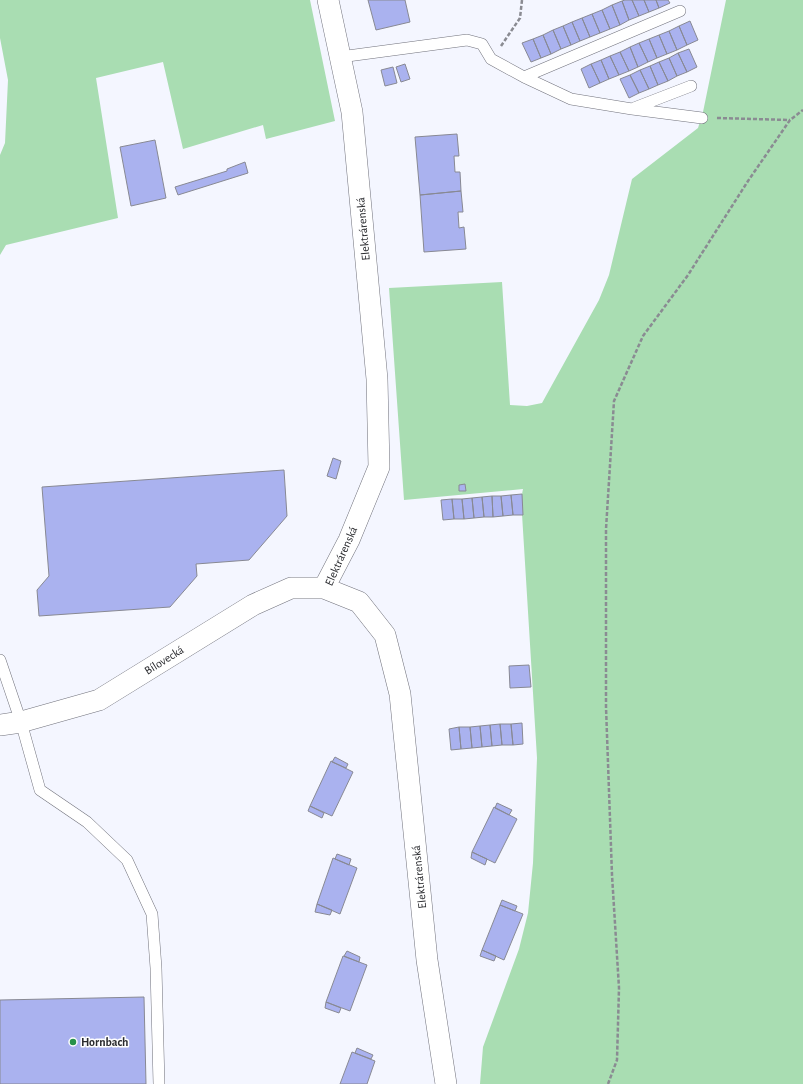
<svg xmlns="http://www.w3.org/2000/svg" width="803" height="1084" font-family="'Alegreya Sans',sans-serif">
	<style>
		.green { fill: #a9ddb2 }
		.building { fill: #aab2ef; stroke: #888993 }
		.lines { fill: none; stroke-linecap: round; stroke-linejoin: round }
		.lane-casing { stroke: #71727c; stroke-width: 12 }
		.street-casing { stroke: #71727c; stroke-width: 22 }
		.path { stroke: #8a8b92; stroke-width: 2.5; stroke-dasharray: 4 2; stroke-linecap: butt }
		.lane { stroke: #fff; stroke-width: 11 }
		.street { stroke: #fff; stroke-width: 21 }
		.poi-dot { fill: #289249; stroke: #fff; stroke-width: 1.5 }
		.labels { text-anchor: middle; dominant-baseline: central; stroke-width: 3; stroke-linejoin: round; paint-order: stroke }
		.street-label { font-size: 12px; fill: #292a2e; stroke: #fff }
		.poi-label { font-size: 12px; font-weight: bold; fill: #292a2e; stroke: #fff; text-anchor: start }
	</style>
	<rect width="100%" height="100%" fill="#f4f6ff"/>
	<!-- green -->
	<path class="green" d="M0,0h310l25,121 -69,18 -3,-14 -80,24 -20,-87 -67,16 22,140 -112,27 -6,10v-100l5,-12 3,-63 -8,-42z
		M726,0h77v1084h-323l3,-37 36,-98 9,-36 5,-50 4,-105 -15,-244v-20l1,-5 -119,11 -15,-212 113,-6 8,123 17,1 15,-3 57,-103 10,-25 23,-96 66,-51 5,-16z"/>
	<!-- building -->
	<path class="building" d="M368,0h37l5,22 -34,8z
		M625,0h7l7,16 -10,4 -7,-19z
		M632,0h12l5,12 -10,4z
		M644,0h12l3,8 -10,4z
		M656,0h12l2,3 -11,5z
		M622,1l7,19 -9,5 -8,-20z
		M612,5l8,20 -10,4 -8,-19z
		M602,10l8,19 -10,4 -8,-19z
		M592,14l8,19 -10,4 -8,-19z
		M582,18l8,19 -10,4 -8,-19z
		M690,21l8,19 -11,5 -8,-19z
		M572,22l8,19 -9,4 -8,-19z
		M563,26l8,19 -10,4 -8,-19z
		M679,26l8,19 -10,5 -8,-19z
		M553,30l8,19 -10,5 -8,-19z
		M669,31l8,19 -10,4 -8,-19z
		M543,35l8,19 -10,4 -8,-19z
		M659,35l8,19 -10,4 -8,-19z
		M533,39l8,19 -10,4 -9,-19z
		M649,39l8,19 -9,4 -9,-19z
		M639,43l9,19 -10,5 -8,-20z
		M630,47l8,20 -9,4 -9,-19z
		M689,49l8,18 -10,5 -9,-19z
		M620,52l9,19 -10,4 -9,-19z
		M678,53l9,19 -10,4 -8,-18z
		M610,56l9,19 -10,4 -8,-19z
		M669,58l8,18 -9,5 -9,-19z
		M601,60l8,19 -9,4 -9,-19z
		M659,62l9,19 -10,4 -8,-19z
		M405,64l5,15 -9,3 -5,-15z
		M591,64l9,19 -11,5 -8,-19z
		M650,66l8,19 -9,4 -9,-19z
		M393,67l4,16 -12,3 -4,-16z
		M640,70l9,19 -10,4 -9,-18z
		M630,75l9,18 -10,5 -9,-19z
		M457,134l2,22h-5l1,16h5l1,19 -41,4 -5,-58z
		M155,140l11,58 -35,8 -11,-59z
		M245,162l3,11 -70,22 -3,-8 52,-16v-2z
		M461,191l2,21h-5l1,16 5,-1 2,22 -42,3 -4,-57z
		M333,458l8,3 -5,18 -9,-3z
		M284,470l3,46 -38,44 -53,4 1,12 -27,31 -131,9 -2,-26 12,-14 -7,-89z
		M465,484l1,7h-7v-6z
		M522,494l1,21h-10l-2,-20z
		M511,495l2,20 -10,1 -2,-20z
		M492,496l1,21h-9l-2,-20z
		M492,496h9l2,20 -10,1z
		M482,497l2,20 -10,1 -2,-20z
		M472,498l2,20 -10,1 -2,-20z
		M452,499h10l2,20h-10z
		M452,499l2,20 -11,1 -2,-20z
		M529,665l2,22 -21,1 -1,-22z
		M522,723l1,21 -10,1 -2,-21z
		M500,724l2,21 -10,1 -2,-21z
		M500,724h11l2,21h-11z
		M490,725l2,21 -10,1 -2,-21z
		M480,726l2,21 -10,1 -2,-21z
		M459,727l2,22 -10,1 -2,-21z
		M459,727h11l2,21 -11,1z
		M335,757l13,7 -2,4 -14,-6z
		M331,761l22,11 -21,44 -22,-10z
		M497,803l15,7 -3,5 -14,-7z
		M310,806l14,7 -2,5 -14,-7z
		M494,807l23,12 -22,44 -23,-11z
		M472,852l15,7 -2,6 -14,-7z
		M337,854l14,5 -2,6 -14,-6z
		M333,858l24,10 -17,46 -23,-10z
		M502,900l15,6 -2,5 -15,-6z
		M317,904l15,6 -2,5 -15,-3z
		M500,905l23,9 -19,46 -22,-10z
		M482,950l14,6 -2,5 -14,-5z
		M347,951l13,6 -1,5 -15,-6z
		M343,956l24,9 -17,46 -24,-9z
		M144,997l2,87h-146v-84z
		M326,1002l15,6 -2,5 -14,-5z
		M357,1048l16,7 -2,4 -16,-6z
		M352,1052l23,9 -8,23h-27z"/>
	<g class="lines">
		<defs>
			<path id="lane" d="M340,57l127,-17 15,4 9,15 33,18 47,22 61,10 70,9
				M524,77l156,-66
				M634,108l57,-22
				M0,660l21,62 19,68 47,32 40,38 25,54 4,54 3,116"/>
			<path id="street" d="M324,588l25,-48 30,-73 -2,-88 -25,-267 -24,-112
				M0,725l21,-3 78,-22 154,-95 38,-17h33l35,14 26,33 15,59 27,266 19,124"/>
		</defs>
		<!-- lane casing -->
		<use href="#lane" class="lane-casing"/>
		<!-- street casing -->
		<use href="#street" class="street-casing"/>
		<!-- path -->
		<path class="path" d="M501,46l19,-28 2,-18
			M717,118l73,2
			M608,1084l9,-24 2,-72 -7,-113 -6,-168v-178l8,-128 29,-65 45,-61 60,-94 42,-61 13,-10"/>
		<!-- lane -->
		<use href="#lane" class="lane"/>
		<!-- street -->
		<use href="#street" class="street"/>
	</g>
	<!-- markers -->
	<circle class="poi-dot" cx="73" cy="1042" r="4"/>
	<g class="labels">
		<!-- street labels -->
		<g class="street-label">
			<text transform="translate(363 229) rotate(-95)">Elektrárenská</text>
			<text transform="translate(341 556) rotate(-66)">Elektrárenská</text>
			<text transform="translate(164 660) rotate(-32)">Bílovecká</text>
			<text transform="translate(419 877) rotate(-96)">Elektrárenská</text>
		</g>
		<!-- poi labels -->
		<g class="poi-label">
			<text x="81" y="1042">Hornbach</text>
		</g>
	</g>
</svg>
